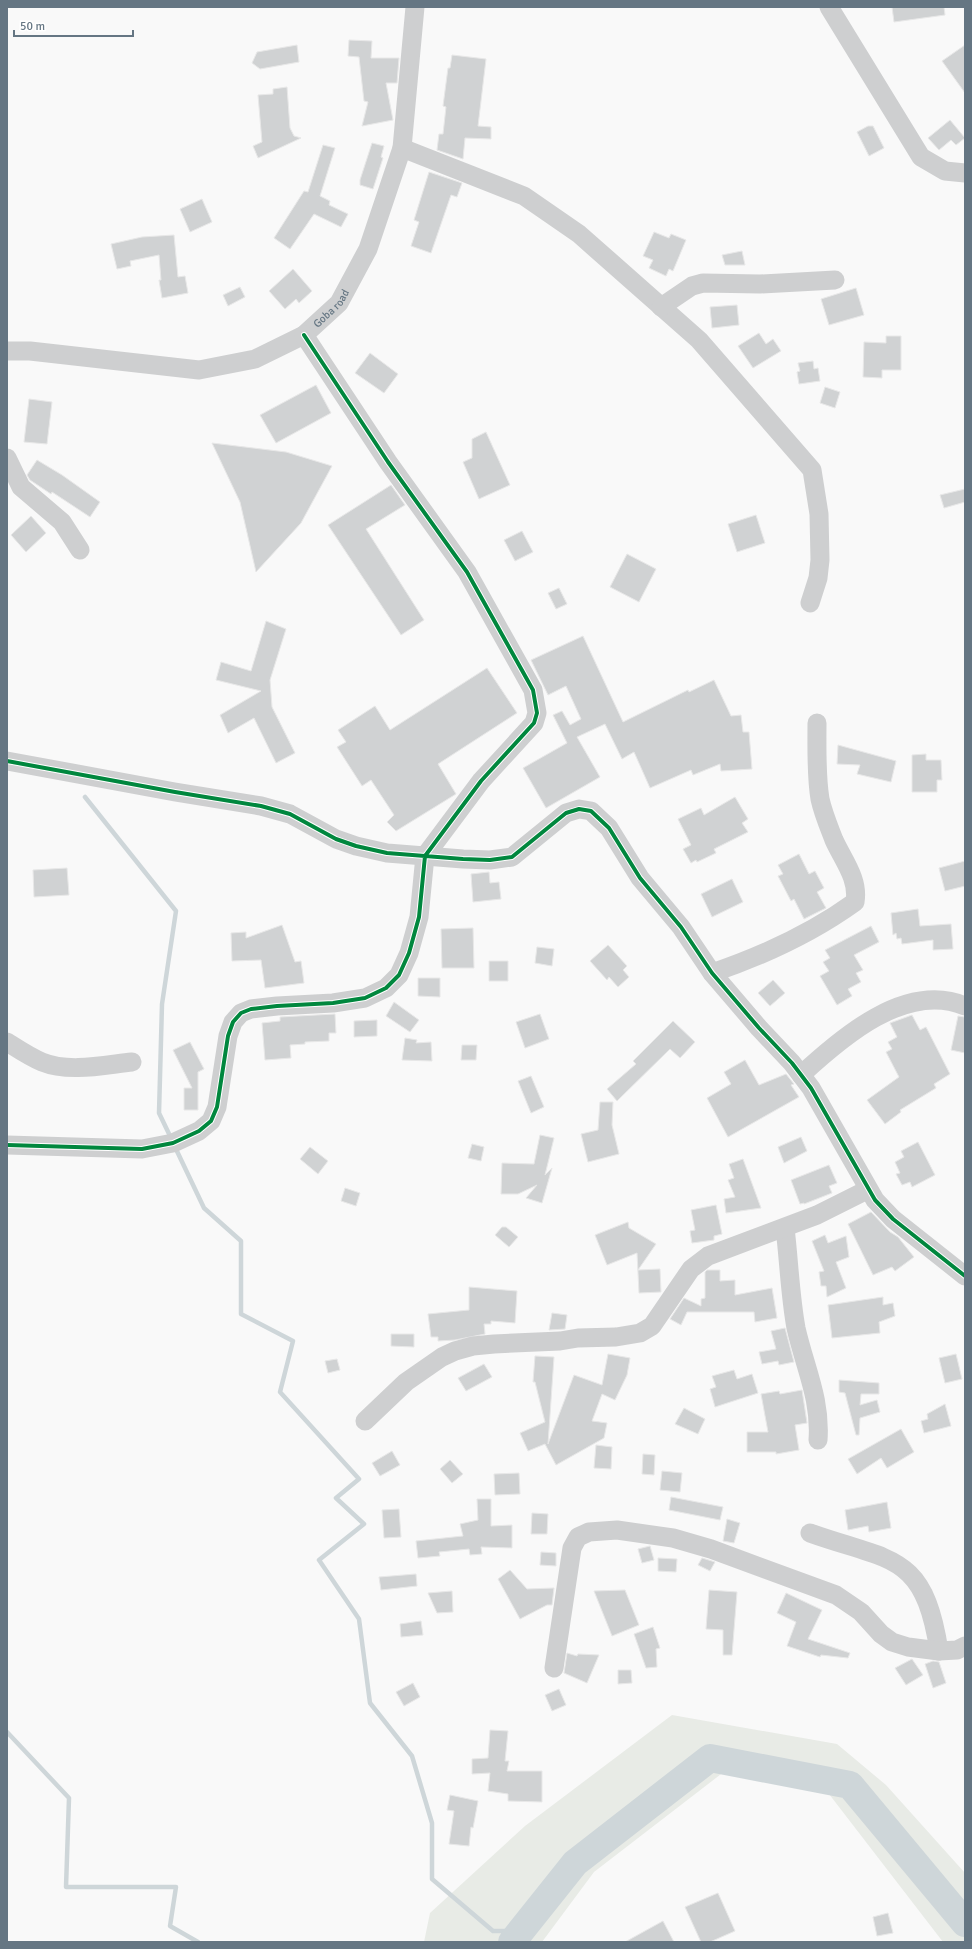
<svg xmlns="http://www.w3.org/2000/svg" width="972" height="1949" font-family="Signika,sans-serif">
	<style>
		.green { fill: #e8ebe6 }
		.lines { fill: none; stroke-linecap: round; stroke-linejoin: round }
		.stream { stroke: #ced6d9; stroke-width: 4.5 }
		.river { stroke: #ced6d9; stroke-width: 28 }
		.building { fill: #d0d2d3; stroke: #e8e8e8 }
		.minor { stroke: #cecfd0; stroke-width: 19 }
		.cycleway-casing { stroke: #fff; stroke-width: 6 }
		.cycleway { stroke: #00873e; stroke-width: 4 }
		.labels { text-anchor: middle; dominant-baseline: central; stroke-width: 4; stroke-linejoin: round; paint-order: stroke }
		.street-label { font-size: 11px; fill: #657683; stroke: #fff }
	</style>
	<rect width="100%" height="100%" fill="#f9f9f9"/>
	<!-- green -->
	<path class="green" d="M672,1715l165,29 49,41 79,88v69h-22l-114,-148 -104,-23 -131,101 -52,70h-118l6,-29 95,-87z"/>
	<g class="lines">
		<!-- stream -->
		<path class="stream" d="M85,797l91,114 -14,93 -3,109 12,25
			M175,1147l29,61 37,33v73l52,27 -13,51 79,87 -23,19 28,26 -45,36 40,59 11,84 42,53 20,67v56l61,52h28
			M7,1732l62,66 -3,89h110l-6,39 28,16"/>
		<!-- river -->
		<path class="river" d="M512,1942l63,-79 135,-105 140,27 115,138"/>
	</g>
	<!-- building -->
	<path class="building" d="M892,7h52l1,8 -51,7z
		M349,40l23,1 -1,17h28l-2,25h-11l7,37 -31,6 6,-24 -4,-1 -5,-44 -11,-1z
		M297,45l2,17 -39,7 -8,-6 5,-11z
		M965,45v48l-23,-32z
		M452,55l34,4 -8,67 13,1v12l-26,-1 -2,21 -26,-9 2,-16h4l3,-27 -3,-1 5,-38h2z
		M287,87l3,41 4,8 7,2 -43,20 -5,-12 9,-4 -4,-47 15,-1v-5z
		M950,120l15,18 -9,7 -5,-5 -12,10 -11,-12z
		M868,126h5l11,22 -15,8 -12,-24z
		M372,143l12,3 -3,11 2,1 -10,31 -13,-4v-5z
		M323,145l12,3 -15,48 10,5 -1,4 19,9 -7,13 -27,-13 -24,35 -16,-11 30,-47 4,1z
		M429,172l33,11 -5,14 -6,-2 -20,58 -20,-7 8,-24 -5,-2z
		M202,199l10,23 -22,10 -10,-23z
		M654,232l15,6 2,-4 15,6 -13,31 -4,-2 -3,7 -17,-8 4,-8 -10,-4z
		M174,235l4,42 7,-1 3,17 -26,5 -3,-18h2l-2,-25 -29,6 1,5 -14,3 -6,-25 31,-7z
		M742,251l3,14h-20l-3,-10z
		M293,269l19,22 -13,12 -3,-4 -11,10 -16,-18z
		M240,287l5,10 -17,9 -5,-11z
		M856,288l8,27 -35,10 -8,-26z
		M737,305l2,20 -27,3 -2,-21z
		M759,333l7,11 7,-5 8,12 -28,17 -15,-22z
		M886,336h15v34h-19v8l-19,-1 1,-35 22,1z
		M370,353l28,21 -14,19 -29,-20z
		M813,361l1,8 4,-1 2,13 -21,3 -2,-12 3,-1 -2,-8z
		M316,385l15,28 -55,30 -16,-28z
		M825,387l15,5 -5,16 -15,-5z
		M29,399l23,3 -5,42 -23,-2z
		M486,432l24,53 -31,14 -16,-37 9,-4v-19z
		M212,443l74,9 46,14 -31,57 -45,49 -16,-70z
		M37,460l25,15 38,27 -10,15 -38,-25 -1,2 -21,-14 -3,-5z
		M391,485l14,20 -39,24 58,91 -23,15 -73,-110z
		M965,489v13l-21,6 -4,-13z
		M756,515l9,28 -28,9 -9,-28z
		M31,516l15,17 -20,19 -15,-17z
		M522,531l11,21 -18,9 -11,-21z
		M627,554l29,15 -17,33 -29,-15z
		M559,588l8,16 -11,5 -8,-16z
		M266,621l20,8 -16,51 2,27 23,46 -19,10 -22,-45 -26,15 -8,-18 41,-24 -45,-11 5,-18 30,9z
		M583,636l40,86 65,-32 1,2 25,-12 17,36 10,-1 2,17h6l3,37 -31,2 -1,-7 -27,11 -2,-5 -41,18 -16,-36 -12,7 -17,-35 -28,13 23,40 -54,31 -23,-40 44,-25 -14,-28 9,-4 8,14 11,-6 -15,-33 -18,9 -17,-35z
		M487,668l30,45 -79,51 18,30 -60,37 -9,-9 7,-7 -23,-35 -9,6 -25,-39 9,-5 -8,-12 37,-24 15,24z
		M838,745l58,16 -5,21 -34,-8 3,-9 -23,-1z
		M926,754v6h15l1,20h-5v12h-25v-37z
		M735,797l13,22 -6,4 6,9 -34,17 2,4 -19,9 -1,-2 -5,3 -8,-14 8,-4 -13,-26 23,-11 3,7z
		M799,854l10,20 6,-3 9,17 -7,4 9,16 -22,11 -10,-20 -3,2 -13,-25 5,-2 -5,-9z
		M965,861v25l-20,5 -6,-23z
		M67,868l2,27 -35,2 -1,-27z
		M489,872l1,11 9,-1 2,17 -28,3 -2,-28z
		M732,879l11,23 -31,15 -11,-23z
		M918,909l2,17 31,-2 2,25 -20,1v-10l-31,4 -1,-6 -4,1 -1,-6 -3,2 -2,-22z
		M282,925l13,37 6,-1 3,22 -39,5 -4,-28 -29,1 -1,-28 15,-1v6z
		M871,926l8,16 -25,13 9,15 -7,3 5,9 -13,7 4,7 -15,9 -17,-29 9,-5 -6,-9 7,-4 -5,-8z
		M473,928l1,40h-32l-1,-39z
		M608,945l19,21 -4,4 6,7 -11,10 -9,-10 -2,3 -17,-19z
		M537,947l17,2 -2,17 -17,-3z
		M489,961h19v20h-19z
		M418,978h22v19l-22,-1z
		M773,980l12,13 -15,13 -12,-13z
		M394,1002l25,18 -9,12 -24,-16z
		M335,1014l1,19h-7v8l-24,1v2l-15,1 1,13 -26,2 -3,-37 18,-2v-4z
		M540,1014l9,25 -24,9 -9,-26z
		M912,1015l8,15 6,-3 24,47 -16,10 2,4 -36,22 1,2 -16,12 -18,-24 32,-23 -13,-25 6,-3 -4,-7 9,-5 -7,-14z
		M958,1016l7,1v36l-14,-3z
		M377,1020v16l-23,1v-16z
		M673,1021l22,21 -15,16 -10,-9 -53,52 -10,-12 29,-25 -3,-3z
		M405,1038l12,2 -1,3 15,-1 1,19 -30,-1z
		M190,1042l14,27 -6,3v38h-14v-22h8l-19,-38z
		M462,1045h15l-1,15h-15z
		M745,1060l14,25 27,-11 8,10 -3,1 8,12 -71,40 -21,-39 24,-14 -7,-12z
		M531,1076l13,31 -13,6 -13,-32z
		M600,1102h13l-1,23 7,29 -31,8 -7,-28 17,-4z
		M540,1135l14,3 -9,37 7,-7 -10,35 -16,-5 11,-13 -19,9h-17l1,-31 32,1z
		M801,1137l6,14 -23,12 -6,-16z
		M918,1142l17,33 -23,12 -2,-5 -8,3 -6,-11 4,-1 -5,-11 9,-5 -3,-6z
		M472,1144l12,3 -3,14 -13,-3z
		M310,1147l18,14 -10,13 -18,-15z
		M743,1159l18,49 -35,5 -2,-14 11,-2 -7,-17 6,-2 -5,-14z
		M829,1165l8,18 -8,3 3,7 -28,11v-1l-4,1 -9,-24z
		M345,1188l15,5 -4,13 -15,-5z
		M716,1205l6,29 -8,2v4l-22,3 -2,-12 5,-1 -4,-20z
		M871,1212l19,20 8,5 16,20 -19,14 -3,-4 -19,8 -25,-51z
		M628,1222l1,6 27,16 -18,26 22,-1 1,23 -22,1 -2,-40 -30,12 -12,-30z
		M502,1227h4l12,10 -9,10 -14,-12z
		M825,1235l3,8 18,-7 3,21 -13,5 10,26 -19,9 -1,-11h-5l-2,-14 5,-1 -12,-30z
		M707,1270h13v11l15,-1v15l37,-7 5,30 -22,4 -1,-10h-67l-6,13 -11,-6 14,-21 17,8v-7l4,-1v-26z
		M469,1287l48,4 -2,32 -24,-2v3h-7l1,10 -30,6 -17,1v-4h-7l-3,-23 41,-4z
		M883,1297v8l10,-2 2,13 -16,6 1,11 -48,5 -4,-33z
		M552,1313l15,2 -2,14 -16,1z
		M785,1328l9,34 -15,3 -1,-4 -16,3 -3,-12 17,-3 -5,-18z
		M391,1334h23v13l-23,-1z
		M608,1354l22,4 -3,17 -12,25 -13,-6 -10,27 15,2 -3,15 -48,27 -11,-21 -17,7 -8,-18 25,-11 -10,-40h-2l2,-26 19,1 -6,87 26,-69 28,10z
		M956,1354l6,25 -17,4 -6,-25z
		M337,1359l3,11 -12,3 -3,-12z
		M484,1364l8,13 -26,14 -8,-13z
		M734,1370l3,9 15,-5 6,19 -43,14 -5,-18 6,-2 -4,-11z
		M839,1380l40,3v11h-18l-1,11 17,-5 3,12 -20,6 -1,17h-3l-11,-42 -6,-1z
		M802,1390l5,33 -12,2 4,25 -23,4v-2h-29v-20h21l-7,-38 18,-3 1,3z
		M945,1404l6,22 -27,7 -3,-12 7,-2 -1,-5z
		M684,1408l21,11 -7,15 -23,-10z
		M901,1429l13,23 -27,16 -6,-10 -24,16 -9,-15z
		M596,1445l16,2 -1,22 -17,-1z
		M392,1451l8,14 -20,11 -8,-13z
		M643,1454l12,1 -1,20 -12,-1z
		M450,1460l13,14 -11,9 -12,-14z
		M662,1471l20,2 -2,19 -20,-2z
		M519,1473l1,21 -25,1 -1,-21z
		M671,1497l52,10 -3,13 -51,-10z
		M477,1499h14v27l21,-1v23l-31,-1 1,7 -12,1 -1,-6 -30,3 1,4 -22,2 -2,-17 47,-5 -3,-12 18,-4z
		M887,1502l4,26 -22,4 -1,-6 -20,4 -3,-20z
		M399,1509l2,28 -17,1 -2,-28z
		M532,1513l16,1 -1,20h-16z
		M727,1519l13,4 -6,20 -11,-2z
		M650,1546l4,14 -12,3 -4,-14z
		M541,1552l15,1v13l-16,-1z
		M658,1558l19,1 -1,13 -18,-1z
		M702,1558l13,4 -5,9 -12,-6z
		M510,1570l17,19 27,-1 -2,17h-5l-27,14 -22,-40z
		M416,1574l1,12 -36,4 -2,-13z
		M625,1590l14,35 -27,11 -18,-45z
		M709,1590l28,2 -5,63h-9v-25l-17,-1z
		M452,1591l1,21 -16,1 -9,-20z
		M786,1593l36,17 -14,29 42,14 -2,5 -27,-3 -1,2 -33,-11 9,-24 -19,-9z
		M421,1621l2,14 -22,2 -1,-13z
		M653,1627l7,21 -4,1 1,18 -11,1 -12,-34z
		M567,1653l10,3 1,-2 21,1 -12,28 -23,-10z
		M912,1659l11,16 -17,10 -11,-17z
		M933,1661l6,1 7,21 -13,5 -8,-24z
		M618,1670h13l1,13 -14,1z
		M413,1683l7,14 -16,9 -8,-14z
		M559,1689l7,16 -14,6 -7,-16z
		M490,1730l18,1 -3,30h4l-2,10h35v31l-34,-1v-7l-20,-3 2,-18 -18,1v-15l16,-1z
		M450,1795l28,6 -5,27 -2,-1 -2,19 -20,-2 5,-33 -7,-1z
		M718,1893l17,38 -25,11h-9l-16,-35z
		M888,1913l5,20 -16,3 -4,-19z
		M663,1921l11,21h-49z"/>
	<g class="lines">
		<!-- minor -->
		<g class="minor">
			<path d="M829,7l92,150 24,14 20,2"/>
			<path d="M402,148l122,48 55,38 120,106 113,130 7,44 1,46 -2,18 -8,25"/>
			<path d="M661,307l31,-21 11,-3 57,1 75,-4"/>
			<path id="s1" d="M7,351h23l169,19 56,-11 49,-24 35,-32 29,-54 34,-101 13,-141"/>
			<path d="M7,458l14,29 41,35 18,28"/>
			<path d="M7,761l168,31 86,14 29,8 46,25 20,7 31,7 76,6 27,1 22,-3 54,-44 13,-4 12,2 18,17 31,50 41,49 31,46 47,55 33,35 19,25 64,112 18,19 72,57"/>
			<path d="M712,973c50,-17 100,-40 143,-71 4,-23 -12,-42 -21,-62 -5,-13 -11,-27 -14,-41 -4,-24 -3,-51 -3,-76"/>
			<path d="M7,1042c11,7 23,15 35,20 27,11 62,3 90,0"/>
			<path d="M801,1075c40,-37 105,-94 164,-69"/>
			<path d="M7,1145l135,4 31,-6 26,-12 12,-10 6,-14 11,-71 5,-14 8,-9 10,-4 26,-3 56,-3 32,-5 21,-10 13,-13 10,-22 10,-36 6,-61 56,-75 53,-58 3,-10 -4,-23 -66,-118 -79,-110 -84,-127"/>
			<path d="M785,1228c4,33 5,67 11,100 9,40 25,71 22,112"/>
			<path d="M365,1421l41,-39 36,-25 13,-6 18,-5 21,-2 66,-3 18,-3 38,-1 24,-4 12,-7 39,-57 17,-13 109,-41 50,-25"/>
			<path d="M810,1533c81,29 114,19 129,118"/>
			<path d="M554,1668l18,-120 6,-11 11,-5 28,-2 56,8 38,11 125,46 25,17 20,22 11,8 16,5 31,4 18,-1 8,-4"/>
		</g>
		<defs>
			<path id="cycleway" d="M7,761l168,31 86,14 29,8 46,25 20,7 31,7 76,6 27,1 22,-3 54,-44 13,-4 12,2 18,17 31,50 41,49 31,46 47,55 33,35 19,25 64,112 18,19 72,57
				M7,1145l135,4 31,-6 26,-12 12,-10 6,-14 11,-71 5,-14 8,-9 10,-4 26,-3 56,-3 32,-5 21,-10 13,-13 10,-22 10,-36 6,-61 56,-75 53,-58 3,-10 -4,-23 -66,-118 -79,-110 -84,-127"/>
		</defs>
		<!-- cycleway casing -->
		<use href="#cycleway" class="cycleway-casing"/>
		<!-- cycleway -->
		<use href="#cycleway" class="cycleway"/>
	</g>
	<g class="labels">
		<!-- street labels -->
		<g class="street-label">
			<text stroke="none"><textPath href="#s1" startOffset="343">Goba road</textPath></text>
		</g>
	</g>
	<!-- border -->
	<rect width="972" height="1949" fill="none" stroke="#657683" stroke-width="16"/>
	<!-- scale -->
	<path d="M14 30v6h119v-6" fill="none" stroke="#657683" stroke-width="2"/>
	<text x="20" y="30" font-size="12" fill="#657683" stroke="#ffffff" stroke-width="3" paint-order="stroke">50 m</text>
</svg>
